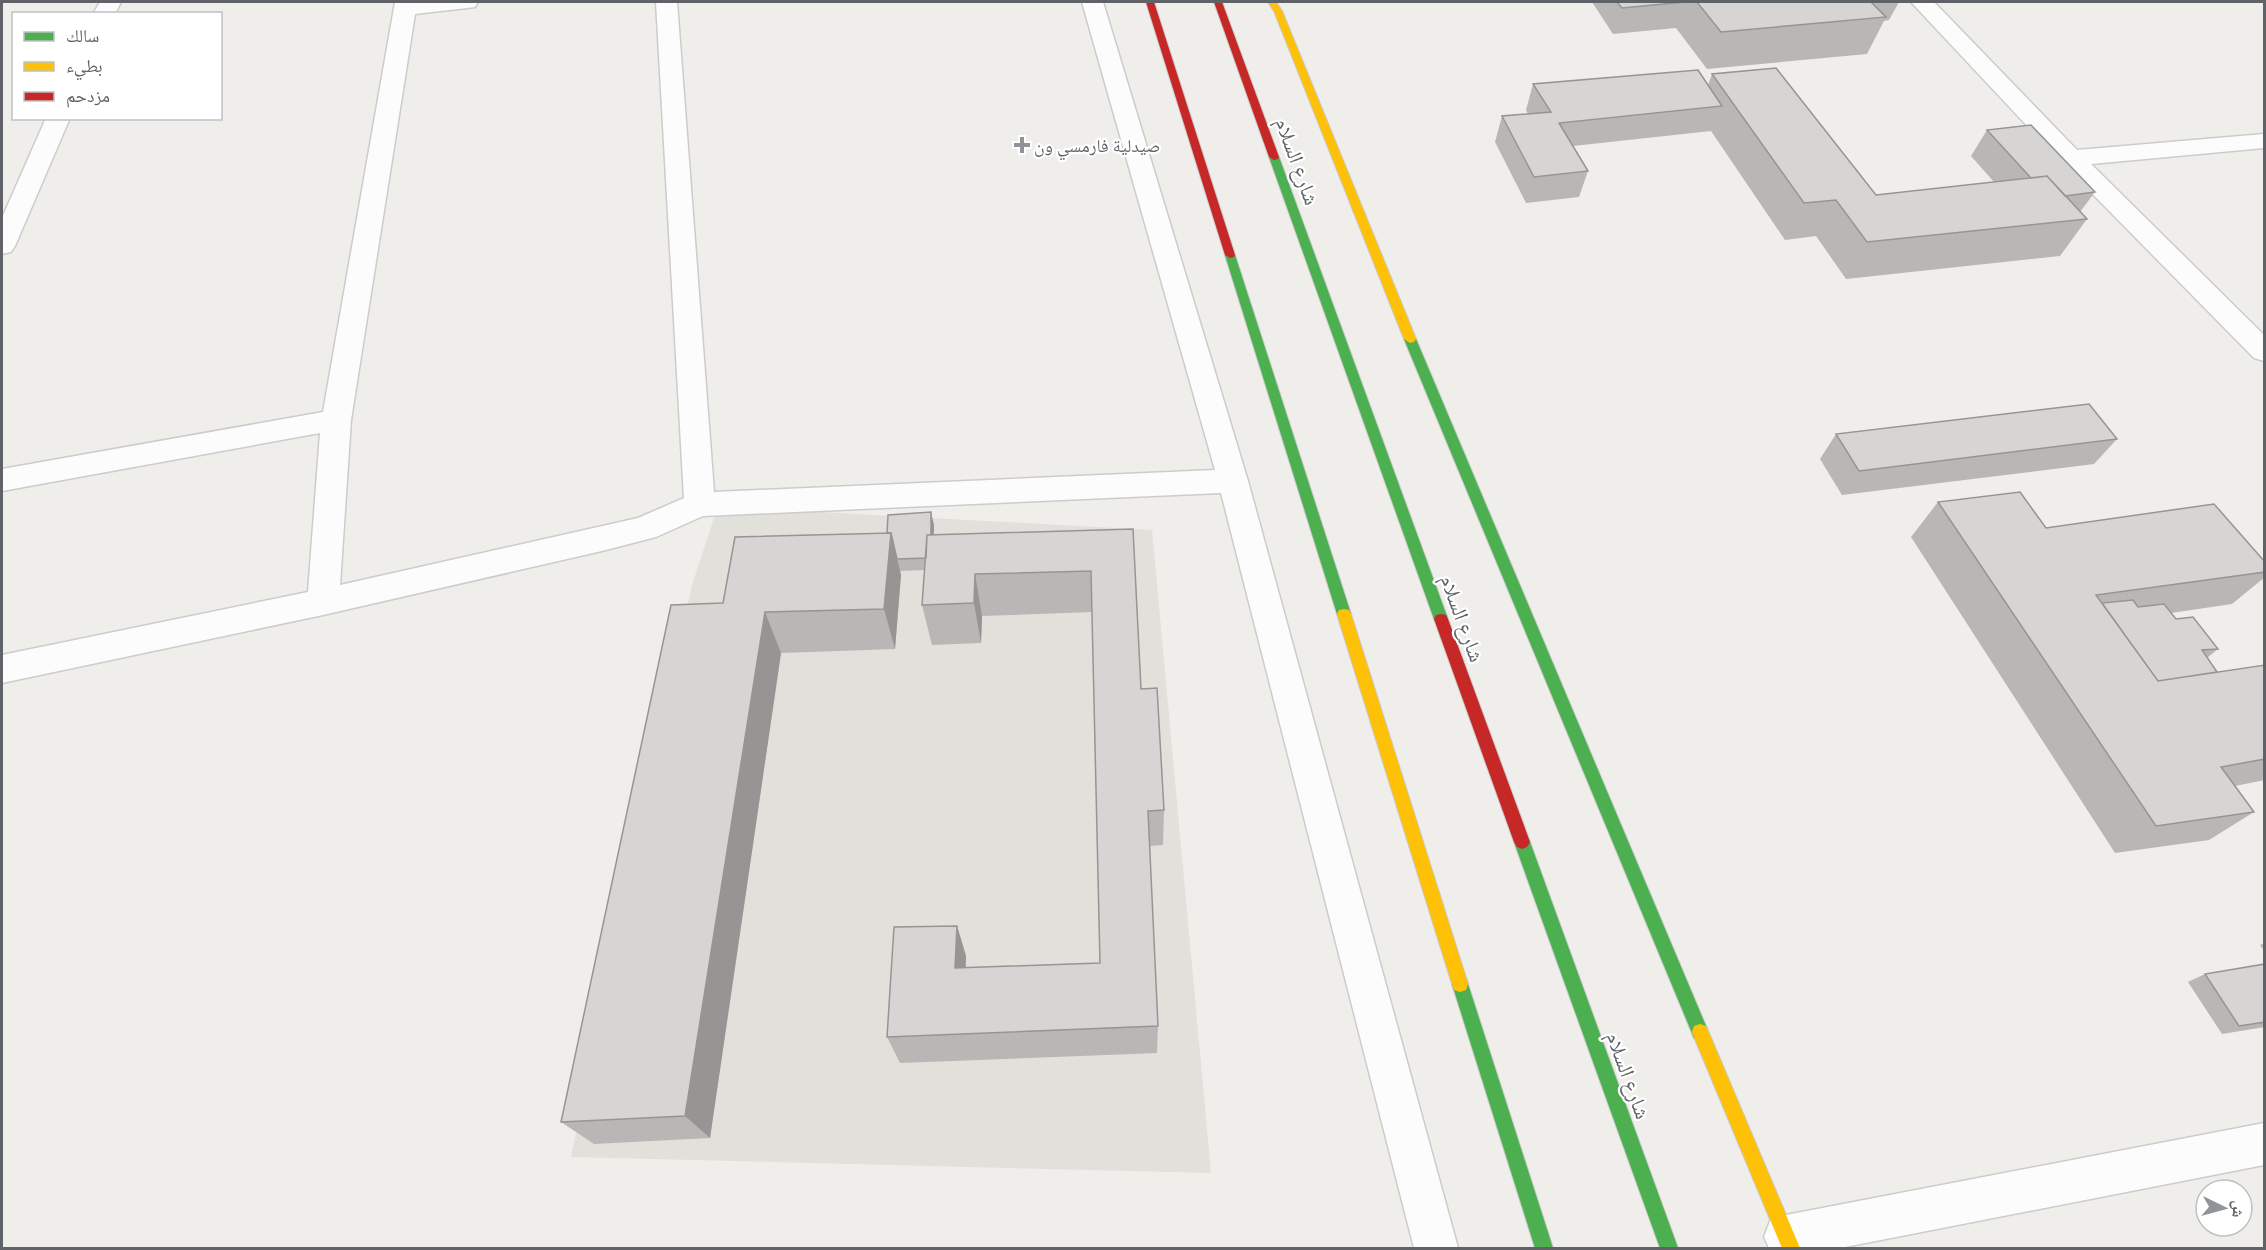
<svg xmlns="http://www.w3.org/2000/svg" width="2266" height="1250" font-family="Ubuntu,'Noto Naskh Arabic',sans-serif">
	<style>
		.education { fill: #e2e0da }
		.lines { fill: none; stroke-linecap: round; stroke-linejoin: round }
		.street-casing { stroke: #cbcccc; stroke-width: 3 }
		.fast-casing { stroke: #cacacb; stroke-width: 2 }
		.slow-casing { stroke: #cacacb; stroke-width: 2 }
		.jam-casing { stroke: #cacacb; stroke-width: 2 }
		.street { fill: #fdfcfc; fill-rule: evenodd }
		.fast { fill: #4caf50; fill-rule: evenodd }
		.slow { fill: #ffc107; fill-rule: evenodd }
		.jam { fill: #c62828; fill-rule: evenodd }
		.wall { fill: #b8b7b5 }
		.shaded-wall { fill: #969594 }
		.building { fill: #d6d5d3; stroke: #969594; stroke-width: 1.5 }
		.poi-dot { fill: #919496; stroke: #fff; stroke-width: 2 }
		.labels { text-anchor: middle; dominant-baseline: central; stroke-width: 4.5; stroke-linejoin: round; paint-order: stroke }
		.far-poi-label { font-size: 18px; fill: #5f6368; stroke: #fff; text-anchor: start }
		.street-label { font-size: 21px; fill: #5f6368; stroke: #fff }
	</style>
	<rect width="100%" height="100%" fill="#efeeea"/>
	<!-- education -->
	<path class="education" d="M728,507l424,23 59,643 -640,-16 121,-572 25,-76z"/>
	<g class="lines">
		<defs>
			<path id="street" d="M100,2h21l-6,12h-22z
				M395,2h83l-3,5 -8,1 -52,6 -64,406 -11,165 298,-67 46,-20 -28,-496h21l37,490 501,-22 -133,-468h21l145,479 210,767h-44l-193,-755 -518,23 -47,21 -54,14 -279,64 -321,68v-28l306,-63 12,-159 -318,58v-22l321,-57z
				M1911,2h23l143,148 187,-16v14l-173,16 173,171v26l-10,-3 -192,-195z
				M46,118h24l-55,128 -4,6 -9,2v-36z
				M2264,1123v42l-424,83h-71l-5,-11 6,-16 16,-6z"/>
			<path id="fast" d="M1274,154l5,3 169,462 -2,4h-10l-2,-4 -165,-462z
				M1230,252l5,3 116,359 -2,4h-10l-2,-4 -112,-359z
				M1410,335l6,4 290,687 2,6 -2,6 -6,2 -6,-2 -290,-699z
				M1522,835l5,2 3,5 148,406h-18l-146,-406 3,-5z
				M1460,976l6,2 2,6 85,264h-18l-83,-264 2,-6z"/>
			<path id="slow" d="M1268,2h8l6,9 134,328 -2,3 -4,1 -6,-4 -130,-328z
				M1344,609l5,1 2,4 117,370 -2,6 -6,2 -6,-2 -2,-6 -115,-370 2,-4z
				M1700,1024l6,2 94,222h-18l-90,-216 2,-6z"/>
			<path id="jam" d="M1146,2h8l81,253 -1,2 -4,1 -5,-3z
				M1214,2h8l57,155 -1,2 -4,1 -5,-3z
				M1441,614l5,1 2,4 82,223 -3,5 -5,2 -5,-2 -3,-5 -80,-223 2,-4z"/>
		</defs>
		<!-- street casing -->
		<use href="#street" class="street-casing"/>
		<!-- fast casing -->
		<use href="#fast" class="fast-casing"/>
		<!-- slow casing -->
		<use href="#slow" class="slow-casing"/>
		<!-- jam casing -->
		<use href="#jam" class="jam-casing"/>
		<!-- street -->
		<use href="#street" class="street"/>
		<!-- fast -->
		<use href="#fast" class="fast"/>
		<!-- slow -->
		<use href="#slow" class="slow"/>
		<!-- jam -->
		<use href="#jam" class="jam"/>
	</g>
	<!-- wall -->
	<path class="wall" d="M1592,2h307l-10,18 -5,1 -17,33 -160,15 -31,-41 -63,6z
		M1712,74l164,121 118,-13 -23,-26 16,-26 108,62 -15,20 7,7 -27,37 -214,23 -30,-43 -31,4 -74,-109 -138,15 15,25 -9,26 -53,6 -31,-61 7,-26 26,-2 -2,-4 7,-26 175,1z
		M1836,434l281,5 -23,25 -252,31 -22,-36z
		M1938,502l108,26 219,34v15l-33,27 -61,9 5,6 42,30 -11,9 10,14 48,-7v115l-30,6 19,26 -45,28 -94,13 -204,-316z
		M934,525l-1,10 200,-6 8,160 23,121 -1,35 -14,1 9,180 -1,27 -257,10 -13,-26 70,-111 9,30v12l134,-5 -8,-351 -110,4 -1,27 -49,2 -10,-40 3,-35 -25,1 1,4 -6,74 -114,4 -71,485 -116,6 -33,-22 162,-519 164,-70z
		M2265,943v9l-5,-7z
		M2265,964v63l-43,7 -34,-52 17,-8z"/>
	<!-- shaded-wall -->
	<path class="shaded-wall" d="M931,512l3,13 -1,44 -3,-12z
		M891,533l10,42 -6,74 -11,-40z
		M975,574l7,42 -1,27 -7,-40z
		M765,612l16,41 -71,485 -25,-22z
		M957,926l9,30 -2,41 -9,-29z"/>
	<!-- building -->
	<path class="building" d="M1617,2h68l-63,6z
		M1697,2h174l15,15 -165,15z
		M1776,68l100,127 171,-19 40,43 -220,23 -31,-42 -32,3 -92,-129z
		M1698,70l24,36 -163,17 29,48 -54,6 -32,-61 49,-4 -18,-28z
		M2031,125l64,67 -30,4 -18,-20 -16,2 -44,-48z
		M2089,404l28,35 -258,32 -23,-37z
		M2020,492l26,36 168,-24 51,58v10l-169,23 62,86 107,-16v94l-44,8 33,45 -98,14 -218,-324z
		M931,512v23h-4l-1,23 -29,1 -6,-26h-4l1,-18z
		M1133,529l8,160 16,-1 7,122 -16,1 10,215 -271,11 7,-110 63,-1 -2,42 145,-5 -9,-392 -116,3 -1,29 -52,2 5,-70z
		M891,533l-7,76 -119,3 -80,504 -124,6 110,-517 52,-2 12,-66z
		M2133,600l5,7 26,-3 12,15 17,-2 25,32 -16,1 15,22 -59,9 -56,-78z
		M2265,964v58l-26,4 -34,-52z"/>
	<!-- markers -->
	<path class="poi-dot" d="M1019 136h6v6h6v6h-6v6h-6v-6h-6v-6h6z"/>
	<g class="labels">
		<!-- far-poi labels -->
		<g class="far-poi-label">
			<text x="1034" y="145">صيدلية فارمسي ون</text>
		</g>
		<!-- street labels -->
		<g class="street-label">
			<text transform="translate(1298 161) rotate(70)">شارع السلام</text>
			<text transform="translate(1463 618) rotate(70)">شارع السلام</text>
			<text transform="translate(1629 1075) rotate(70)">شارع السلام</text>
		</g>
	</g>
	<!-- border -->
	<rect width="2266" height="1250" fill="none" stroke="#5f6368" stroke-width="6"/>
	<!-- legend -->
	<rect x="12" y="12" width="210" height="108" fill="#ffffff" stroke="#bfc1c3" stroke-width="1.5"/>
	<rect x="24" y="32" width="30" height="9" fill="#4caf50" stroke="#bfc1c3" stroke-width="1.5"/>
	<text x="66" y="42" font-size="18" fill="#5f6368">سالك</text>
	<rect x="24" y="62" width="30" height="9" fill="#ffc107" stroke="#bfc1c3" stroke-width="1.5"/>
	<text x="66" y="72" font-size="18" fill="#5f6368">بطيء</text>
	<rect x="24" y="92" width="30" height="9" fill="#c62828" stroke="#bfc1c3" stroke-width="1.5"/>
	<text x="66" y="102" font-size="18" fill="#5f6368">مزدحم</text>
	<!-- north arrow -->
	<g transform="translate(2224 1208) rotate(95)"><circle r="28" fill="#ffffff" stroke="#bfc1c3" stroke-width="1.5"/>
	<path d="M0-4.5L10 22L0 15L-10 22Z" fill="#919496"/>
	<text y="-9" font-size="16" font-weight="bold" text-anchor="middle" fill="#5f6368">ش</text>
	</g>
</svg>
